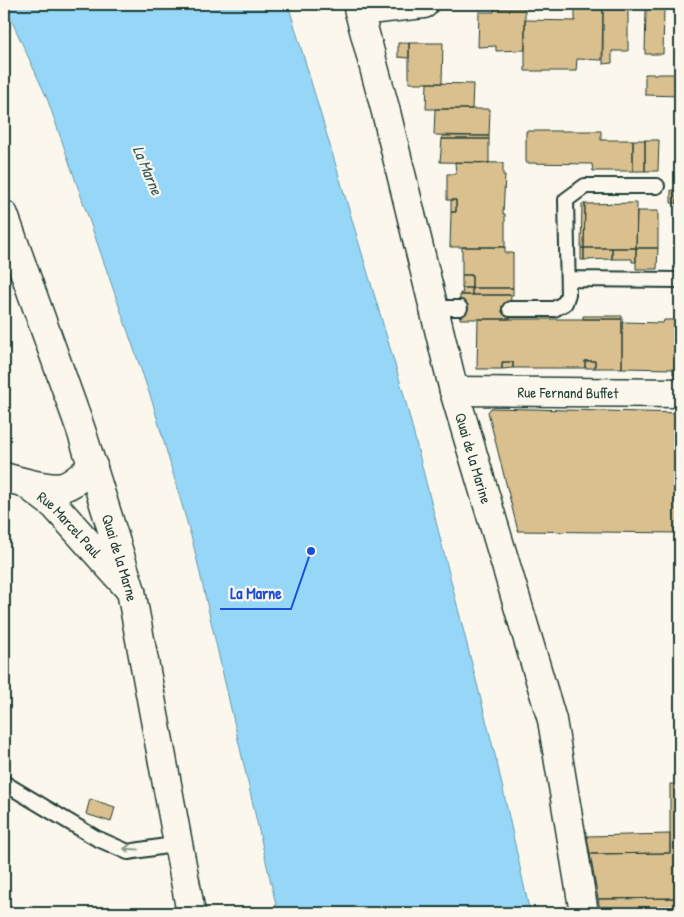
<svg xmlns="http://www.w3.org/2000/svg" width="684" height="917" font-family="'Patrick Hand',sans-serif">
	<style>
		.water { fill: #96d7f8; stroke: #69a }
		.building { fill: #dabf8f; stroke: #1f3d34 }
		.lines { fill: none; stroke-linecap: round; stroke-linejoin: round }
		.service-casing { stroke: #1f3d34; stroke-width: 18 }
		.minor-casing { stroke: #1f3d34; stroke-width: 31 }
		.tertiary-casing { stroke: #1f3d34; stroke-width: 31 }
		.service { stroke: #fbf7ec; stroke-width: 14 }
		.minor { stroke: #fbf7ec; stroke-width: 28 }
		.tertiary { stroke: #fbf7ec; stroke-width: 28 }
		.oneway { stroke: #8d9a90 }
		.labels { text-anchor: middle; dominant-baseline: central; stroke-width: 4.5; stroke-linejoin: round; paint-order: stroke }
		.street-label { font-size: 15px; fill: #1f3d34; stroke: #fbf7ec }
		.water-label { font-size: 16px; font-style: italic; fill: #375c5b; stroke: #fbf7ec }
		.leader { fill: none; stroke: #1d4ed8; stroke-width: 2 }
		.callout-dot { fill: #1d4ed8; stroke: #fbf7ec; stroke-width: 2 }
		.callout-label { font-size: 16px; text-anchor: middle; font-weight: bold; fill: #1d4ed8; stroke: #fbf7ec; stroke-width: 4.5; stroke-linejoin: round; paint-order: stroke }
	</style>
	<rect width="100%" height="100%" fill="#fbf7ec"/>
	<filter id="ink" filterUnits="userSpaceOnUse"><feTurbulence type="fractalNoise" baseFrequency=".02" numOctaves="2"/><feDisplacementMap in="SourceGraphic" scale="10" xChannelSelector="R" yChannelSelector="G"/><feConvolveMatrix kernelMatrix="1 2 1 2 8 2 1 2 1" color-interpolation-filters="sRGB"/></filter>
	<g filter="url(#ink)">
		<!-- water -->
		<path class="water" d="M4,4h284l116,391 94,372 32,146h-254v-8l-83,-362 -40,-139 -106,-306z"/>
		<!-- building -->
		<path class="building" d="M494,8h31v42l-29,1v-5l-18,1 1,-35h15z
			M575,8l28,1 -1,51 -25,-1 -1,12h-51v-51l50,1z
			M603,9h25v42h-16v12l-9,1z
			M646,9h18l-1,45h-18z
			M398,43h11v15l-11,-1z
			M409,43h34l-1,40h-33z
			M645,74h35v22l-35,-1z
			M427,83l46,1 -1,25h-46z
			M435,109h55l-1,27 -55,-1z
			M526,131h75v9h32v31h-40l-1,-7 -66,-1z
			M442,136h47v3h-47z
			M442,139h47v24l-49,-1z
			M633,140h12v31h-12z
			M645,140h14l-1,31h-13z
			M455,162l48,1v12h2l-2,39h2v33h-55l1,-35h5v-12h-9v-26h9z
			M677,167h3v56h-3z
			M671,190h6v13h-6z
			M451,200h5v12h-5z
			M637,203l-1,45h-52l1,-44z
			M582,204h3l-1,44h-3z
			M637,211h21v37h-22z
			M462,247h43v6h8v35h-41v-13h-10z
			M581,248h3v12h-3z
			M584,248h28v11l-28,1z
			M612,248h24v14h-4v-3h-20z
			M636,248h22l-1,21h-21z
			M462,275h10v13h-10z
			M462,288h10v7h-12v-2h3z
			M472,288h41v7h-41z
			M460,295h51l-1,24h-50z
			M583,316h39v3h-39z
			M478,319h144v49h-27v-7h-10v7h-72v-6h-11v7h-25z
			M664,320h13v4h3v50h-7v-5l-51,-1v-46l41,1z
			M585,361h10v7h-10z
			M502,362h11v6l-11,1z
			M491,408l189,5v120l-162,-2 -30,-119z
			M670,784h10v114l-82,1 -8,-45 80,-1z
			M90,799l25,8 -4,15 -25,-8z
			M670,834v19l-80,1 -3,-18z
			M680,898v15h-79l-3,-14z"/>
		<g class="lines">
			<defs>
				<path id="service" d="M568,279l112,1
					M434,308h26
					M510,309h44l11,-6 3,-9 -2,-94 19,-14h72
					M4,783l92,55 32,14 51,-8"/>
				<g id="minor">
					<path id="s1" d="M357,4l29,108 68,279 98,329 32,193"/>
					<path d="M359,11l65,-7"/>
					<path id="s2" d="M454,391l226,2"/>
					<path d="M4,477c14,4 45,13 59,10 11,-3 21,-14 30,-21"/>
					<path id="s3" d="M25,483l29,22 77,86"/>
				</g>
				<g id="tertiary">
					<path id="s4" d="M4,215l77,215 50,161 60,322"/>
				</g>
			</defs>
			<!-- service casing -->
			<use href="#service" class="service-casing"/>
			<!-- minor casing -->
			<use href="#minor" class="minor-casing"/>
			<!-- tertiary casing -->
			<use href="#tertiary" class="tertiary-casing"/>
			<!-- service -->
			<use href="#service" class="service"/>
			<!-- minor -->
			<use href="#minor" class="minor"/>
			<!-- tertiary -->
			<use href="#tertiary" class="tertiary"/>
		</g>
		<!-- one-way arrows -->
		<defs><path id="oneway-shaft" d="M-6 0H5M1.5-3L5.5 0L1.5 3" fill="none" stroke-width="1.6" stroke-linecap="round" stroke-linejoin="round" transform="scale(1.25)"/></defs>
		<use class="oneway" href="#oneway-shaft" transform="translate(131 849) rotate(-177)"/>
	</g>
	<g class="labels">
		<!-- street labels -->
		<g class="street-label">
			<text stroke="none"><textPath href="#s2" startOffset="114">Rue Fernand Buffet</textPath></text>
			<text stroke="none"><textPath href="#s1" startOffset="469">Quai de la Marine</textPath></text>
			<text stroke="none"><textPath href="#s3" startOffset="61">Rue Marcel Paul</textPath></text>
			<text stroke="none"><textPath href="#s4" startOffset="362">Quai de la Marne</textPath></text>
		</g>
		<!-- water labels -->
		<g class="water-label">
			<text transform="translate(148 170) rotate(67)">La Marne</text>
		</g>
	</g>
	<!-- callouts -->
	<path class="leader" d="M311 551L291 609H220"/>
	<circle class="callout-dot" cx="311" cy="551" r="5"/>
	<g class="callout-label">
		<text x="256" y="599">La Marne</text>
	</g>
	<!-- margin -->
	<rect width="684" height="917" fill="none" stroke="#fbf7ec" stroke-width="20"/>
	<rect x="10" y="10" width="664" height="897" fill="none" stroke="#1f3d34" stroke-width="2" filter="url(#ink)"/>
</svg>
